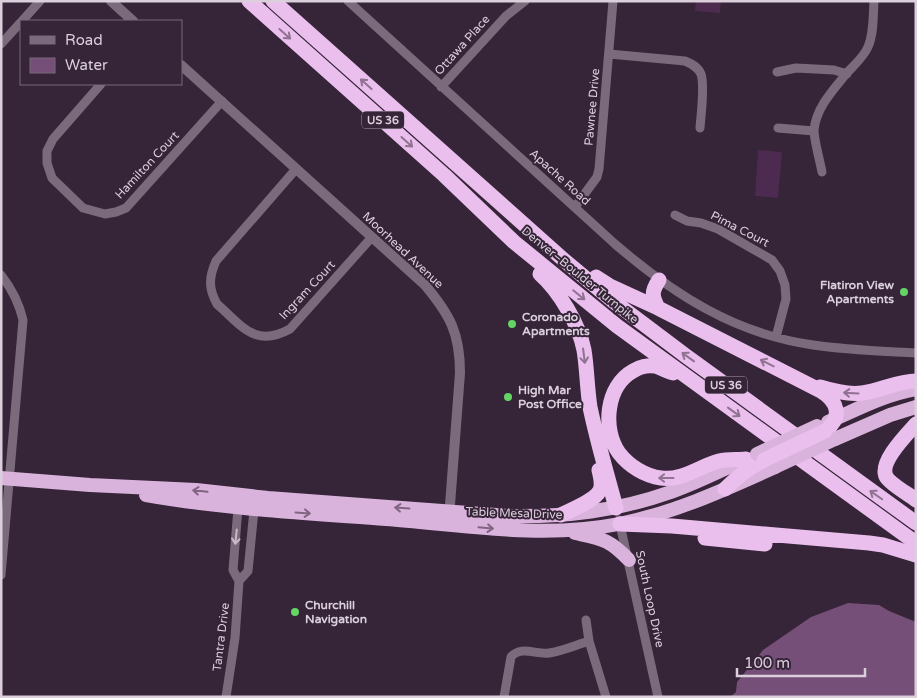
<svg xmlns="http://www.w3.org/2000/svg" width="917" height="698" font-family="'Varela Round',sans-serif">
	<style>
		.green { fill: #4d2b50 }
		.water { fill: #754f78 }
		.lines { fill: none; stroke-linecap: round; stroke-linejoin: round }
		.minor { stroke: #7b6a7c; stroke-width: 9 }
		.tertiary { stroke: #7b6a7c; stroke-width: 10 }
		.trunk { stroke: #dab3dd; stroke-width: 14 }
		.motorway { stroke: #eabfed; stroke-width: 15 }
		.trunk-bridge { stroke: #dab3dd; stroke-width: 14 }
		.motorway-bridge { stroke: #eabfed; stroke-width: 15 }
		.oneway { stroke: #907292 }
		.oneway2 { stroke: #806482 }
		.oneway3 { stroke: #c8bbc9 }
		.poi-dot { fill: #65d467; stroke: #362438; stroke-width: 2 }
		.labels { text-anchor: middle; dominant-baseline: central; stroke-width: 4; stroke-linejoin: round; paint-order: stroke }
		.shield { fill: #362438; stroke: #aa9cab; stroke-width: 1 }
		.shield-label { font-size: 11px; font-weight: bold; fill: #dbcfdc }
		.street-label { font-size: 12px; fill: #dbcfdc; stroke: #362438 }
		.poi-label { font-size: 12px; font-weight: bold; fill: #dbcfdc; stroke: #362438; text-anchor: start }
	</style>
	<rect width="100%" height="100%" fill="#362438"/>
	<!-- green -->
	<path class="green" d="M696,1h25l-1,12 -25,-2z
		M758,150l24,2 -4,46 -23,-2z"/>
	<!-- water -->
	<path class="water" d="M848,603l31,2 10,6 27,11v75h-186l6,-5 1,-10 26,-32 48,-33z"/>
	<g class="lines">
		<!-- minor -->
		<path class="minor" d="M348,1l267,243c58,50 120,90 198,101 34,5 68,6 103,8
			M22,21l18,-20
			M1,44l20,-22
			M609,54l76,7c7,3 13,6 16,13 4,12 0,40 -1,54
			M777,72l19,-4 38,2 13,4
			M101,84l-48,55 -6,12v12l5,15 31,30 22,6 11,-2 10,-4 96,-107
			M441,87l65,-71 19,-15
			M778,128l36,3
			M296,169l-80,92c-7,16 -8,27 1,43 25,22 38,44 73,25l82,-92
			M822,172c-2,-11 -8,-32 -8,-42 2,-22 19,-40 32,-56 8,-9 17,-16 22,-27 6,-14 5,-31 6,-46
			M575,207l22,-30 2,-8 14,-168
			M675,215l12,6 14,2 17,6 54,31 8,11 5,14 1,14 -10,38
			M1,275c11,14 18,28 22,45l-22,255
			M619,520l39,177
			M239,581l-6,-11 5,-62 3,-3
			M586,620l3,21 17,56
			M226,697l9,-59 4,-57 9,-10 6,-61 -2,-5
			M504,697l7,-40c10,-12 25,-2 38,-4 13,-2 27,-8 40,-12"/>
		<!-- tertiary -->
		<path class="tertiary" d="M111,1l22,20
			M181,65l244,220c25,30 35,48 35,88l-11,145"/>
		<!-- trunk -->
		<path class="trunk" d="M828,422c30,-13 55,-27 88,-33
			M835,439l55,-24 26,-8
			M1,478l89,7 106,5 72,8 241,18c57,1 108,-5 162,-24 25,-9 49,-21 73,-32
			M146,495c80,14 159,18 240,24 77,6 156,20 233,5 55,-11 105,-34 156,-57
			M575,533c27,6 34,6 54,27"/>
		<!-- motorway -->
		<path class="motorway" d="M249,1l195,174 70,67 27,22 76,62 299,217
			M273,1l292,260 48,40 73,55 230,167
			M540,274c19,17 39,50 44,76 3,18 3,38 6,57 7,34 17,67 26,101
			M596,277l14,9 48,22 163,83c17,11 22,26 4,40
			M658,308c-6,-12 -7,-16 1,-28
			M673,373c-6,-2 -12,-5 -18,-7 -7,-1 -16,1 -22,5 -27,15 -31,58 -14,82 10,13 26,23 42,25 21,3 39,-12 58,-17 9,-2 19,-1 27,-2
			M820,387c13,4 28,8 42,6 18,-2 35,-12 54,-12
			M916,424c-9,10 -39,40 -29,54 5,7 21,16 29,22
			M725,489c13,-13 23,-21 39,-29
			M561,515c11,-6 38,-15 40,-28 1,-6 -1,-12 -2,-17
			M620,524l52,2 197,17 14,2 33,10
			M705,538l60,6"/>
		<!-- trunk-bridge -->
		<path class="trunk-bridge" d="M757,454l60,-28
			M775,467l60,-28"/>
		<!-- motorway-bridge -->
		<path class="motorway-bridge" d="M764,460l61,-29"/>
	</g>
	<!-- one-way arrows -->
	<defs><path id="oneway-shaft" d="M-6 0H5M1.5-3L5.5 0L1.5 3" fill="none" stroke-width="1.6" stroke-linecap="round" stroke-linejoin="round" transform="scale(1.25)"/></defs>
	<g class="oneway">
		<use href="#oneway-shaft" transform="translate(285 34) rotate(42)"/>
		<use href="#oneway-shaft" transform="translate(366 84) rotate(-138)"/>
		<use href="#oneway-shaft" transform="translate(407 142) rotate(42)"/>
		<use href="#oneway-shaft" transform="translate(579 295) rotate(39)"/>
		<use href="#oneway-shaft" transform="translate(584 356) rotate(83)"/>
		<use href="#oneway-shaft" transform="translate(688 357) rotate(-144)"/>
		<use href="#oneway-shaft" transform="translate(767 363) rotate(-153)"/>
		<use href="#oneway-shaft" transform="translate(851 393) rotate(-177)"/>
		<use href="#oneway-shaft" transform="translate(734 412) rotate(36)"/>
		<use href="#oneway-shaft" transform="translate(666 478) rotate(180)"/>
		<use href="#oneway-shaft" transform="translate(876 495) rotate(-145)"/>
	</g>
	<g class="oneway2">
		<use href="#oneway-shaft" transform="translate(200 491) rotate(-174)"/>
		<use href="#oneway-shaft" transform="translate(402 508) rotate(-176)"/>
		<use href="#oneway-shaft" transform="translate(303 513) rotate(4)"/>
		<use href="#oneway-shaft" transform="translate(486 528) rotate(5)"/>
	</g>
	<use class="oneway3" href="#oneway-shaft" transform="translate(236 537) rotate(96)"/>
	<!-- markers -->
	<g class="poi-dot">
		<circle cx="904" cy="292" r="5"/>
		<circle cx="512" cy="324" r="5"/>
		<circle cx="508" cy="397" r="5"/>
		<circle cx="295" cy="612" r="5"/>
	</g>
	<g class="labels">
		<!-- shield labels -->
		<g class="shield">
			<rect x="362" y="111.5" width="42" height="17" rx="4"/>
			<rect x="705" y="376.5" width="42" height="17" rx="4"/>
		</g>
		<g class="shield-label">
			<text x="383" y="120">US 36</text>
			<text x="726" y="385">US 36</text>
		</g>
		<!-- street labels -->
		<g class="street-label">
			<text transform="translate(462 45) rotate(-48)">Ottawa Place</text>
			<text transform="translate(592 107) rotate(-85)">Pawnee Drive</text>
			<text transform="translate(147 165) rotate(-47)">Hamilton Court</text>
			<text transform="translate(560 177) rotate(42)">Apache Road</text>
			<text transform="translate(740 229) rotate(27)">Pima Court</text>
			<text transform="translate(403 250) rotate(43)">Moorhead Avenue</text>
			<text transform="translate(580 275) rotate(39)">Denver–Boulder Turnpike</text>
			<text transform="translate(307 290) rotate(-47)">Ingram Court</text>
			<text transform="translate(514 513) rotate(2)">Table Mesa Drive</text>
			<text transform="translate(650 599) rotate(78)">South Loop Drive</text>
			<text transform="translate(221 637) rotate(-83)">Tantra Drive</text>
		</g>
		<!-- poi labels -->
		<g class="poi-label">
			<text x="894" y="285" text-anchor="end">Flatiron View<tspan x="894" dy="14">Apartments</tspan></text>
			<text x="522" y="317">Coronado<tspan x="522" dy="14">Apartments</tspan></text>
			<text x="518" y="390">High Mar<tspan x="518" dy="14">Post Office</tspan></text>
			<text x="305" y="605">Churchill<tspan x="305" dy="14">Navigation</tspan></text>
		</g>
	</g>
	<!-- border -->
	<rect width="917" height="698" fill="none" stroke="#dbcfdc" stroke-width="5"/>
	<!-- legend -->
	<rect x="20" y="20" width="162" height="65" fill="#362438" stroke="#78687a"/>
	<rect x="30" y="36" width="25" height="8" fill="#7b6a7c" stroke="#78687a"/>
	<text x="65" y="45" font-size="15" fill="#dbcfdc">Road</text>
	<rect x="30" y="58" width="25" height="15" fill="#754f78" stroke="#78687a"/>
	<text x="65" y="70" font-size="15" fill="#dbcfdc">Water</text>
	<!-- scale -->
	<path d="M737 668v8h128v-8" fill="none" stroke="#dbcfdc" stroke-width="2.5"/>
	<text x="744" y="668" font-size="15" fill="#dbcfdc" stroke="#362438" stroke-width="4" paint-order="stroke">100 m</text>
</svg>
